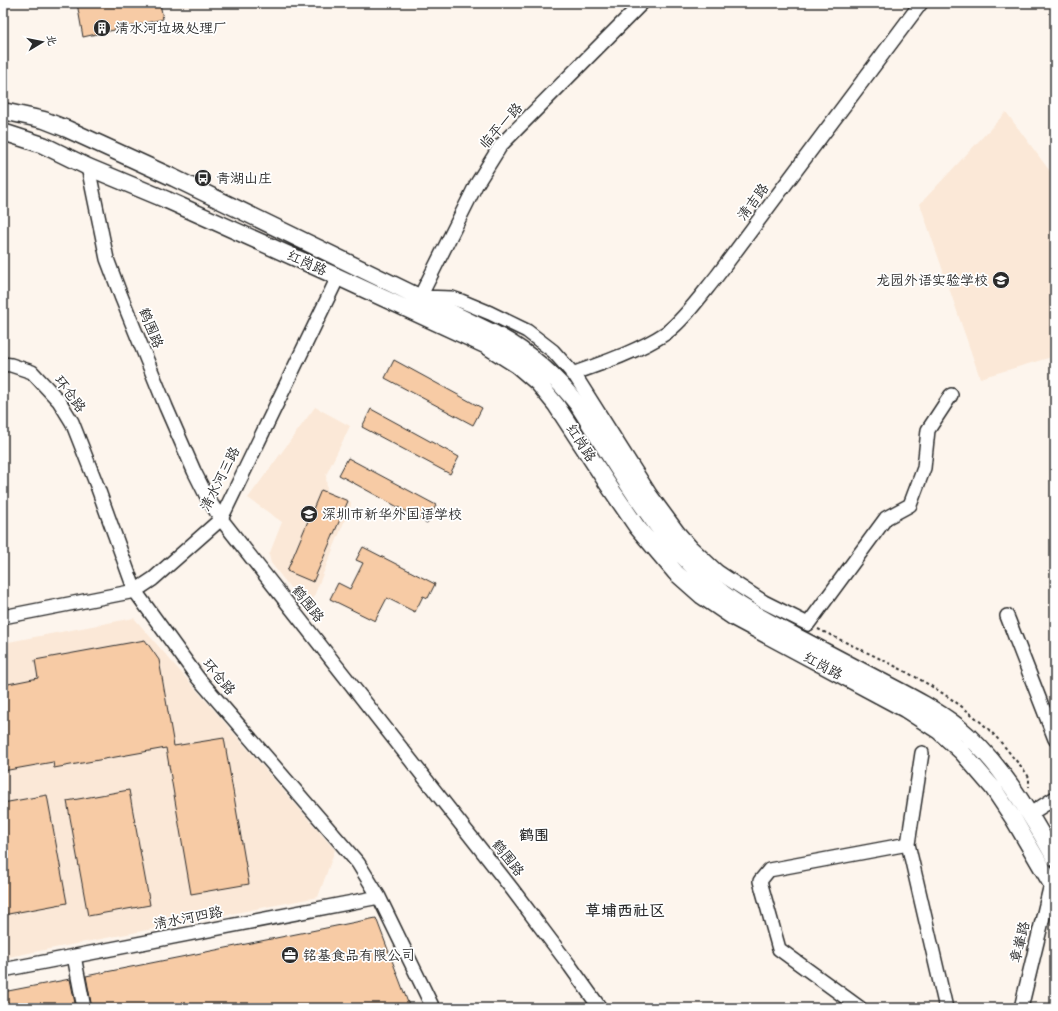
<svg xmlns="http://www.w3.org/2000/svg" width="1058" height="1011" font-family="Itim,'LXGW WenKai TC',sans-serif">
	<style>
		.built { fill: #fbe8d7 }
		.building { fill: #f7cba5; stroke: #2b2b2b }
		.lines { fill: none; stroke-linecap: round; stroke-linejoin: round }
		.minor-casing { stroke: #2b2b2b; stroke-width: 16 }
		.major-casing { stroke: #2b2b2b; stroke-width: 19 }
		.path { stroke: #2b2b2b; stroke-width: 2; stroke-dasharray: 3 3; stroke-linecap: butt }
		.minor { stroke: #fff; stroke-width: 13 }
		.major { stroke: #fff; stroke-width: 16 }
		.labels { text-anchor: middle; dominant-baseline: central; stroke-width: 3.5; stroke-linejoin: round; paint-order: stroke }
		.poi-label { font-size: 14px; fill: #2b2b2b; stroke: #fff; text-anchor: start }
		.street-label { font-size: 14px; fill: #2b2b2b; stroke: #fff }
		.neighbourhood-label { font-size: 15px; font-weight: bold; fill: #2b2b2b; stroke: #fff }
		.quarter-label { font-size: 16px; font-weight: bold; fill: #2b2b2b; stroke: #fff }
	</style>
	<rect width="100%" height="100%" fill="#fdf5ed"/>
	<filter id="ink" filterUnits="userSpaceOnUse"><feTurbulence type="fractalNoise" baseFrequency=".025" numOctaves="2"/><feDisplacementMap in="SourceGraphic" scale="8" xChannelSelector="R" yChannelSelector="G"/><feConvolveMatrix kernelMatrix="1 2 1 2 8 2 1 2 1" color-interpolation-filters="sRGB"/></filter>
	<g filter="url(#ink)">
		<!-- built -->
		<path class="built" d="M1006,112l49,66v178l-75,22 -60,-174z
			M315,407l35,19 -24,49 1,16 24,11v3l-37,91 -8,12 -35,-45 -2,-8 13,-33 -34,-24z
			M134,618l201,232 -17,47 -315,61v-315z"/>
		<!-- building -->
		<path class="building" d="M77,3h83l3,16 -80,18z
			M394,360l88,48 -9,17 -88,-47z
			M371,409l88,48 -9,17 -88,-47z
			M348,458l88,47 -9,18 -88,-48z
			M321,490l27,11 -35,81 -26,-11z
			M363,547l72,37 -7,14 -5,-2 -8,16 -28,-14 -12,23 -45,-22 8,-16 12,6 13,-26 -7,-3z
			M145,640l14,20 15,86 50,-8 25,146 -58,10 -25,-146 -112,20 -1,-6 -50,9v-86l35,-7 -3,-18z
			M129,790l21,115 -62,11 -21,-115z
			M47,795l20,108 -64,12v-112z
			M376,918l34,90h-318l-6,-32z
			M70,979l6,29h-73v-16z"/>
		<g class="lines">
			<defs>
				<path id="minor" d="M642,3l-141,142 -25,40 -56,112 32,1 9,3 29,12 37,18 26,20 23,26 74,117 28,38 13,15 27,25 18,12 28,18 44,22 78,-106 24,-13 14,-37 4,-38 23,-35
					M88,167l19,92 14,37 45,111 28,64 13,26 14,22 291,370 58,77 30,42
					M3,364l8,1 21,7 27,29 13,21 24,61 39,108 63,87 160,185 21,34 54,111
					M572,374c31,-11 67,-23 94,-41 18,-13 37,-40 51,-57l204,-273
					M1007,616l48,123
					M3,617l132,-26 18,-12 68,-60 117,-242
					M922,753l-14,91 38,164
					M1030,814l25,-16
					M74,956l10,52
					M3,970l376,-73
					M860,1008l-81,-59 -19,-68 9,-11 139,-26
					M1021,1008l30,-124"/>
				<path id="major" d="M3,111l41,9 23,9 107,49 321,156c34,18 60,41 83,71 43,68 82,140 146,189 23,17 48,30 73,43 31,16 62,33 93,49 23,12 46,24 67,40 43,35 71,84 98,132
					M3,132l40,13 45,22 79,33 171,77 149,69 30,19 21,18 18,22 55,84 26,38 28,33 11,13 26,23 31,21 172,92 34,22 23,21 31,36 20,30 42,72"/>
			</defs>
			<!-- minor casing -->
			<use href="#minor" class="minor-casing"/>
			<!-- major casing -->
			<use href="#major" class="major-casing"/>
			<!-- path -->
			<path class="path" d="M818,629c69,34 146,63 194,127 4,5 15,16 17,22 0,3 0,7 0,9"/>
			<!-- minor -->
			<use href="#minor" class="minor"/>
			<!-- major -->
			<use href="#major" class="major"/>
		</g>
	</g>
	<!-- icons -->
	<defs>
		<symbol id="building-disc" viewBox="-11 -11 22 22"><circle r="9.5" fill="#2b2b2b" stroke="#fff"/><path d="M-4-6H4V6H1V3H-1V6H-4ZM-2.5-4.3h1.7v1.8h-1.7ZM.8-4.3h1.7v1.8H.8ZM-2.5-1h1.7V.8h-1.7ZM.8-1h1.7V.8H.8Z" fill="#fff"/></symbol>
		<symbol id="bus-disc" viewBox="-11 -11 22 22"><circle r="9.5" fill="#2b2b2b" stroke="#fff"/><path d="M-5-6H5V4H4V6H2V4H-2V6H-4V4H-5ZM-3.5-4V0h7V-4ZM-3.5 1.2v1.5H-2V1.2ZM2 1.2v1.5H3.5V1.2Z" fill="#fff"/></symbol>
		<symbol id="school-disc" viewBox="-11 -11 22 22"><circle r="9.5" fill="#2b2b2b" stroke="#fff"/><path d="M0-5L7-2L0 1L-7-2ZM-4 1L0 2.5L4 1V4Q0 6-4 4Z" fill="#fff"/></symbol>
		<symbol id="office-disc" viewBox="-11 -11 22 22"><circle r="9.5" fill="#2b2b2b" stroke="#fff"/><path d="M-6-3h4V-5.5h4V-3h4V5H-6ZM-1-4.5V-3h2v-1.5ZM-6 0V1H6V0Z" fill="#fff"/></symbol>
	</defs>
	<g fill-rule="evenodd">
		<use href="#building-disc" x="92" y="18" width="20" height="20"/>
		<use href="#bus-disc" x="193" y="168" width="20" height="20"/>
		<use href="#school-disc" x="991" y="270" width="20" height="20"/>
		<use href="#school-disc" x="299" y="504" width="20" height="20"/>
		<use href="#office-disc" x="280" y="945" width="20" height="20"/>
	</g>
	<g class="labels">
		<!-- poi labels -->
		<g class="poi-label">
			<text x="115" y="28">清水河垃圾处理厂</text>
			<text x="216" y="178">青湖山庄</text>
			<text x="988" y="280" text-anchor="end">龙园外语实验学校</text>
			<text x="322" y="514">深圳市新华外国语学校</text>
			<text x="303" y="955">铭基食品有限公司</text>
		</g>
		<!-- street labels -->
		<g class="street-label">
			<text transform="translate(501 126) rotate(-48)">临平一路</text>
			<text transform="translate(753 202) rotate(-53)">清吉路</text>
			<text transform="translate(307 263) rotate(24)">红岗路</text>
			<text transform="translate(151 328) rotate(68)">鹤围路</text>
			<text transform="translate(70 394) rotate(53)">环仓路</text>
			<text transform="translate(581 443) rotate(57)">红岗路</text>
			<text transform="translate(220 479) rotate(-63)">清水河三路</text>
			<text transform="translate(308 604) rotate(52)">鹤围路</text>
			<text transform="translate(823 666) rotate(28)">红岗路</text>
			<text transform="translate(219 677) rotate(50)">环仓路</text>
			<text transform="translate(508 858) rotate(52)">鹤围路</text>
			<text transform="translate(188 918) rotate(-11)">清水河四路</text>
			<text transform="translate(1020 942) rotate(-76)">章輋路</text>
		</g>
		<!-- neighbourhood labels -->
		<g class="neighbourhood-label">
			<text x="534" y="835">鹤围</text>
		</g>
		<!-- quarter labels -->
		<g class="quarter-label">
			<text x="625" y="910">草埔西社区</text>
		</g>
	</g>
	<!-- margin -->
	<rect width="1058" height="1011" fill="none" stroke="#fff" stroke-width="16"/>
	<rect x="8" y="8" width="1042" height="995" fill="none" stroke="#2b2b2b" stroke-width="1.5" filter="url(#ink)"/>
	<!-- north arrow -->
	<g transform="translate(42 42) rotate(80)" stroke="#ffffff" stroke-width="3" paint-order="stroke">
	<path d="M0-3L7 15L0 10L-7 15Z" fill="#2b2b2b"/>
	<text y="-6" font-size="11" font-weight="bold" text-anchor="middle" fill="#2b2b2b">北</text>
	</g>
</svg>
